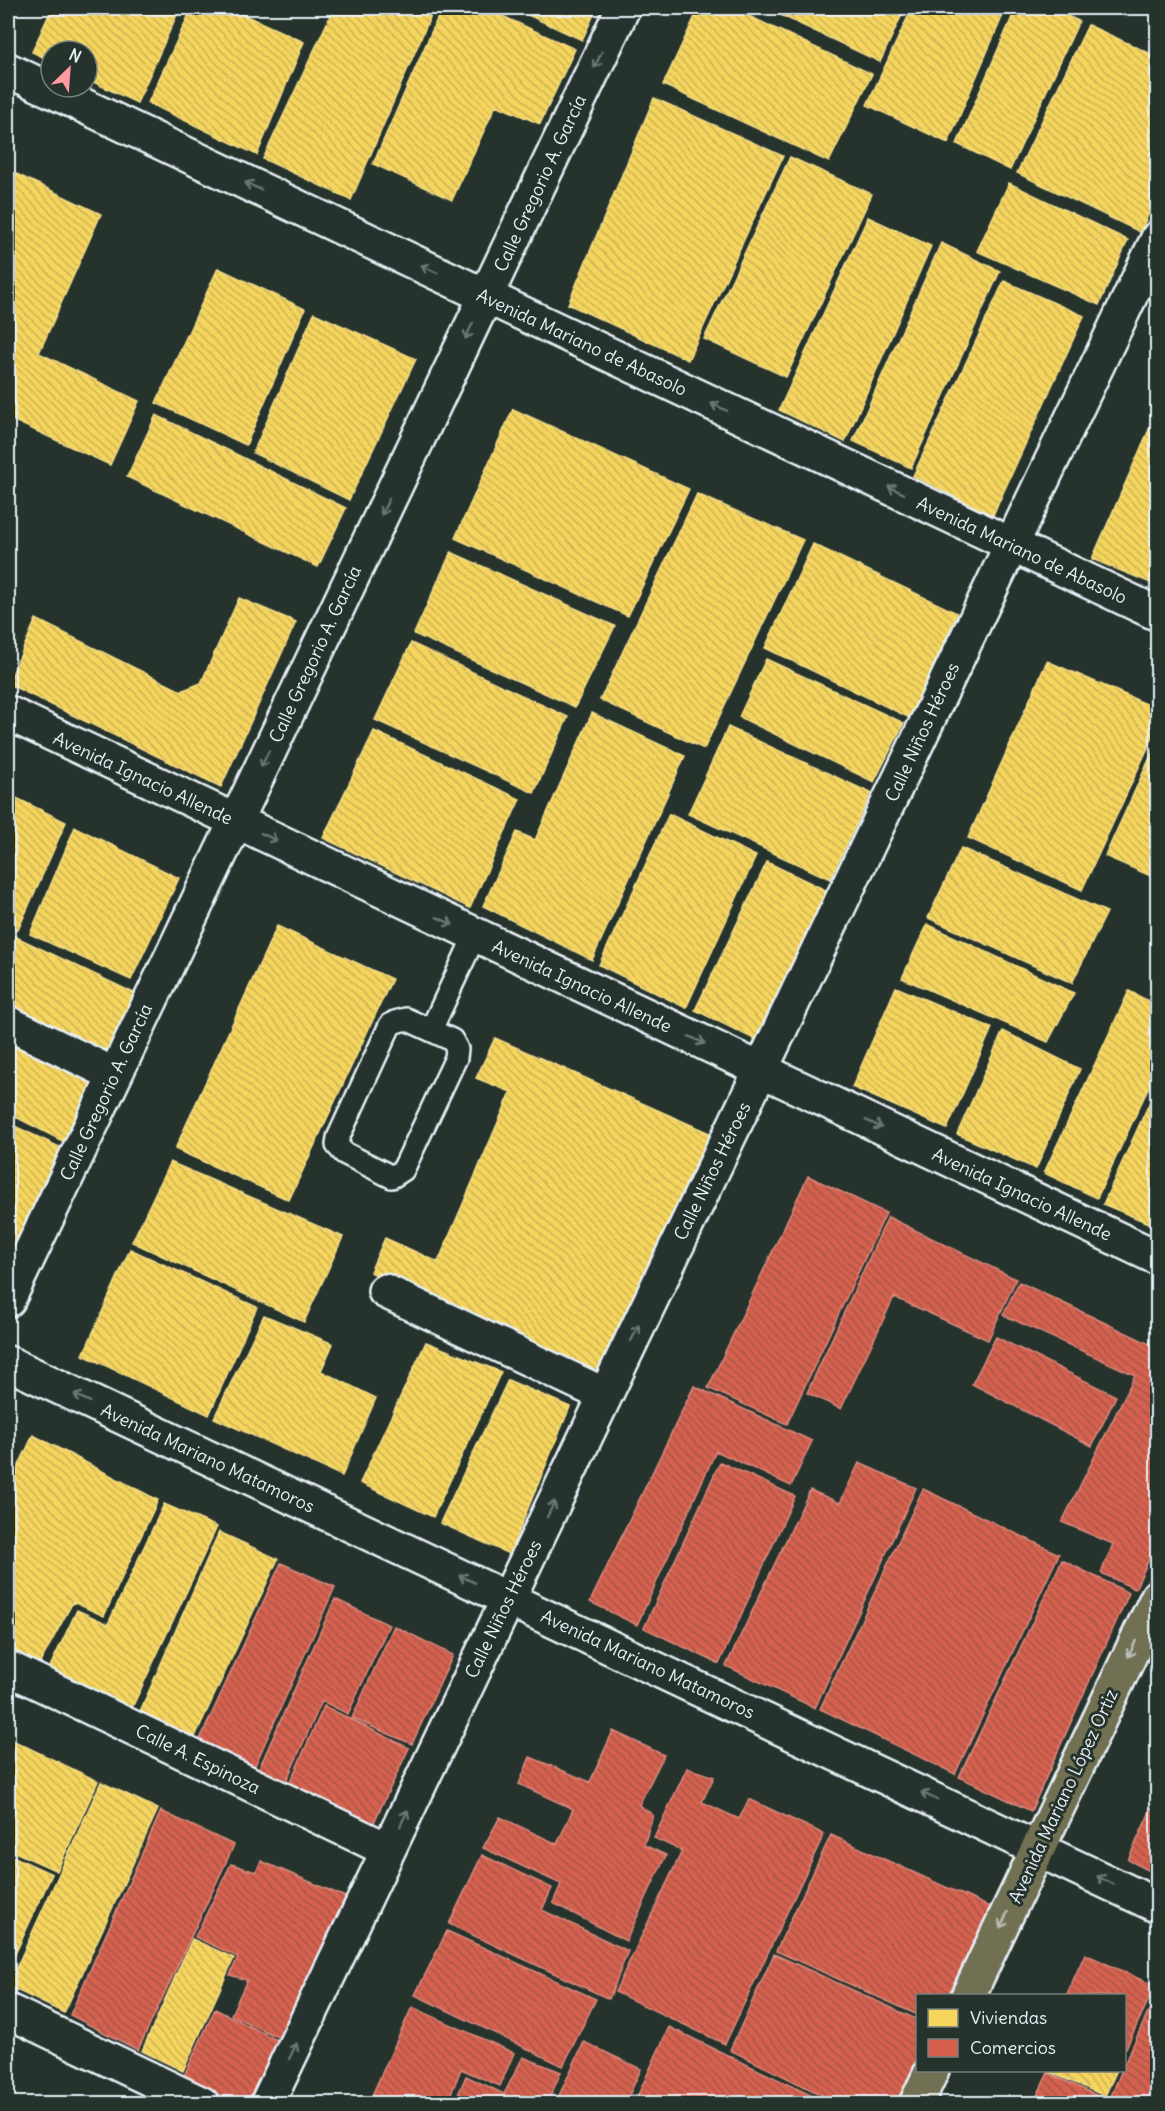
<svg xmlns="http://www.w3.org/2000/svg" width="1165" height="2111" font-family="Delius,sans-serif">
	<style>
		.homes { fill: url(#homes-back-hatch); stroke: #f2dd8b; stroke-width: 1.5 }
		.shops { fill: url(#shops-back-hatch); stroke: #db8c80; stroke-width: 1.5 }
		.lines { fill: none; stroke-linecap: round; stroke-linejoin: round }
		.service-casing { stroke: #e8f1f8; stroke-width: 26 }
		.minor-casing { stroke: #e8f1f8; stroke-width: 38 }
		.tertiary-casing { stroke: #e8f1f8; stroke-width: 38 }
		.primary-casing { stroke: #e8f1f8; stroke-width: 38 }
		.service { stroke: #26332d; stroke-width: 21 }
		.minor { stroke: #26332d; stroke-width: 33 }
		.tertiary { stroke: #26332d; stroke-width: 33 }
		.primary { stroke: #716f52; stroke-width: 33 }
		.oneway { stroke: #6a7674 }
		.oneway2 { stroke: #b8bdb6 }
		.labels { text-anchor: middle; dominant-baseline: central; stroke-width: 6; stroke-linejoin: round; paint-order: stroke }
		.street-label { font-size: 18px; fill: #e8f1f8; stroke: #26332d }
	</style>
	<defs>
		<pattern id="homes-back-hatch" width="6" height="6" patternUnits="userSpaceOnUse" patternTransform="scale(1.5)"><rect width="6" height="6" fill="#f6d55c"/><path d="M-1 5l2 2M0 0l6 6M5-1l2 2" fill="none" stroke="#cab258"/></pattern>
		<pattern id="shops-back-hatch" width="6" height="6" patternUnits="userSpaceOnUse" patternTransform="scale(1.5)"><rect width="6" height="6" fill="#d6604d"/><path d="M-1 5l2 2M0 0l6 6M5-1l2 2" fill="none" stroke="#a4584c"/></pattern>
	</defs>
	<rect width="100%" height="100%" fill="#26332d"/>
	<filter id="ink" filterUnits="userSpaceOnUse"><feTurbulence type="fractalNoise" baseFrequency=".0167" numOctaves="2"/><feDisplacementMap in="SourceGraphic" scale="12" xChannelSelector="R" yChannelSelector="G"/><feConvolveMatrix kernelMatrix="1 2 1 2 8 2 1 2 1" color-interpolation-filters="sRGB"/></filter>
	<g filter="url(#ink)">
		<!-- homes -->
		<path class="homes" d="M52,8h128l-43,95 -50,-24v-28h-36v10l-19,-9z
			M192,8h37l75,34 -47,113 -109,-52z
			M334,8h100l-83,192 -88,-41z
			M442,8h43l90,41 -35,75 -44,-19 -44,95 -79,-36z
			M513,8h84l-15,32z
			M699,8h33l140,66 -43,88 -166,-77z
			M766,8h139l-25,54z
			M912,8h94l-58,135 -81,-38z
			M1016,8h34l29,13 -69,149 -53,-26z
			M1088,25l70,32v137l-18,38 -123,-59z
			M654,98l129,58 -95,204 -120,-56z
			M790,157l82,37 -86,183 -82,-38z
			M8,170l93,44 -62,139 100,48 -29,64 -102,-47z
			M1009,183l119,57 -29,65 -122,-54z
			M868,217l63,29 -86,196 -66,-32z
			M941,243l59,28 -89,197 -58,-27z
			M218,268l87,41 -59,136 -90,-42z
			M1004,281l80,35 -91,199 -80,-39z
			M314,313l102,46 -67,141 -96,-47z
			M513,409l176,80 -61,127 -173,-78z
			M1158,409v177l-66,-27z
			M156,415l190,93 -28,59 -191,-90z
			M697,494l106,46 -99,209 -104,-49z
			M813,544l144,69 -47,105 -145,-70z
			M451,552l164,74 -40,81 -161,-73z
			M239,598l57,24 -75,165 -213,-103 28,-65 145,72 20,-8z
			M411,643l157,74 -34,76 -159,-73z
			M766,659l138,64 -30,59 -135,-65z
			M1047,661l111,48v17l-76,164 -114,-52z
			M592,713l93,43 -93,204 -109,-54 34,-74 18,8z
			M728,727l143,66 -41,86 -142,-65z
			M374,731l146,68 -50,109 -147,-70z
			M1158,740v139l-53,-23z
			M8,794l58,28 -48,108 -10,-5z
			M669,814l87,42 -70,152 -87,-43z
			M75,827l104,51 -48,102 -101,-46z
			M961,848l146,64 -35,71 -144,-65z
			M767,862l65,31 -70,150 -67,-33z
			M927,924l147,69 -26,49 -146,-64z
			M277,926l115,53 -103,221 -114,-51z
			M8,933l126,60 -28,61 -98,-48z
			M896,987l96,41 -45,101 -95,-42z
			M1129,991l29,15v61l-61,131 -53,-25z
			M1003,1031l77,38 -44,100 -79,-35z
			M495,1038l221,98 -114,247 -232,-111 15,-34 53,24 73,-170 -35,-14z
			M8,1042l91,43 -27,61 -64,-33z
			M1158,1084v143l-55,-23z
			M8,1123l56,26 -56,127z
			M170,1162l173,75 -39,85 -172,-80z
			M130,1249l127,58 -48,108 -126,-60z
			M264,1315l69,29 -12,27 55,27 -34,78 -128,-58z
			M426,1342l75,30 -68,145 -73,-34z
			M508,1380l62,27 -61,147 -69,-31z
			M33,1435l125,65 -54,116 -31,-14 -38,70 -27,-13v-170z
			M164,1504l53,23 -87,185 -83,-39 30,-63 31,14z
			M219,1532l59,27 -86,184 -54,-27z
			M8,1738l90,43 -41,90 -49,-22z
			M101,1782l57,27 -94,204 -56,-27z
			M8,1854l44,20 -41,89 -3,-2z
			M192,1939l42,19 -51,113 -41,-20z
			M1045,2070h72l-12,26z"/>
		<!-- shops -->
		<path class="shops" d="M808,1176l78,37 -99,211 -79,-36z
			M888,1217l128,62 -28,61 -94,-43 -53,112 -34,-16z
			M1019,1282l139,66v192l-23,49 -34,-16 12,-29 -51,-22 73,-147 -132,-60z
			M996,1337l120,59 -24,50 -120,-62z
			M694,1386l118,55 -21,45 -75,-35 -79,174 -47,-23z
			M720,1462l75,34 -76,168 -75,-36z
			M859,1463l57,25 -101,220 -89,-42 84,-176 30,13z
			M923,1489l136,65 -104,220 -135,-65z
			M1062,1560l67,33 -98,218 -72,-34z
			M281,1563l54,24 -83,185 -56,-24z
			M335,1599l54,26 -41,89 -26,-13 -43,96 -27,-13z
			M394,1626l59,29 -41,89 -60,-26z
			M324,1706l85,42 -42,89 -84,-39z
			M613,1731l51,24 -25,50 14,10 -9,30 22,10 -40,86 -73,-38 8,-19 -78,-36 17,-31 57,27 16,-35 -54,-25 11,-27 60,25z
			M687,1768l27,9 -12,25 37,17 10,-20 75,35 -99,210 -110,-52 67,-141 -28,-13z
			M1158,1794v81l-30,-15z
			M161,1811l73,34 -96,205 -68,-35z
			M831,1835l159,72 -42,89h-30v19l-142,-64z
			M482,1855l70,33 -10,22 86,41 -19,48 -160,-75z
			M261,1861l89,38 -66,141 -53,-25 16,-35 -17,-5 8,-18 -43,-20 36,-73 25,8z
			M447,1931l149,68 -33,67 -148,-71z
			M774,1954l144,66v38l-23,46h-55l-110,-54z
			M1085,1954l70,32 -29,62h-2v-52h-58z
			M1158,1991v113h-32l-15,-8 11,-26h2v-5z
			M412,2007l102,46 -14,33 -39,-17 -14,35h-79z
			M215,2009l72,36 -28,59h-20l-56,-26z
			M669,2027l160,77h-172l-19,-9z
			M584,2042l57,27 -16,35h-70z
			M523,2057l38,15 -14,32h-93l12,-28 38,18z
			M1048,2073l67,31h-82z"/>
		<g class="lines">
			<defs>
				<path id="service" d="M406,1019l46,21 5,9 -1,9 -53,112 -11,7 -48,-24 -7,-8 1,-7 52,-113 5,-3z
					M431,1030l44,-95"/>
				<path id="minor" d="M8,1023l107,52
					M385,1291l220,104
					M8,1300l615,-1292
					M8,1363l1150,543
					M8,1668l380,182
					M8,2011l194,93
					M267,2104l891,-1866"/>
				<path id="tertiary" d="M8,70l1150,544
					M8,713l1150,545"/>
				<path id="primary" d="M968,1996l190,-400
					M916,2104l16,-34"/>
			</defs>
			<!-- service casing -->
			<use href="#service" class="service-casing"/>
			<!-- minor casing -->
			<use href="#minor" class="minor-casing"/>
			<!-- tertiary casing -->
			<use href="#tertiary" class="tertiary-casing"/>
			<!-- primary casing -->
			<use href="#primary" class="primary-casing"/>
			<!-- service -->
			<use href="#service" class="service"/>
			<!-- minor -->
			<use href="#minor" class="minor"/>
			<!-- tertiary -->
			<use href="#tertiary" class="tertiary"/>
			<!-- primary -->
			<use href="#primary" class="primary"/>
		</g>
		<!-- one-way arrows -->
		<defs><path id="oneway-shaft" d="M-6 0H5M1.5-3L5.5 0L1.5 3" fill="none" stroke-width="1.6" stroke-linecap="round" stroke-linejoin="round" transform="scale(1.5)"/></defs>
		<g class="oneway">
			<use href="#oneway-shaft" transform="translate(598 60) rotate(115)"/>
			<use href="#oneway-shaft" transform="translate(253 186) rotate(-155)"/>
			<use href="#oneway-shaft" transform="translate(429 269) rotate(-155)"/>
			<use href="#oneway-shaft" transform="translate(469 331) rotate(115)"/>
			<use href="#oneway-shaft" transform="translate(719 407) rotate(-155)"/>
			<use href="#oneway-shaft" transform="translate(896 490) rotate(-155)"/>
			<use href="#oneway-shaft" transform="translate(385 507) rotate(115)"/>
			<use href="#oneway-shaft" transform="translate(265 759) rotate(115)"/>
			<use href="#oneway-shaft" transform="translate(269 837) rotate(25)"/>
			<use href="#oneway-shaft" transform="translate(445 921) rotate(25)"/>
			<use href="#oneway-shaft" transform="translate(697 1040) rotate(25)"/>
			<use href="#oneway-shaft" transform="translate(874 1124) rotate(25)"/>
			<use href="#oneway-shaft" transform="translate(635 1333) rotate(-64)"/>
			<use href="#oneway-shaft" transform="translate(82 1398) rotate(-155)"/>
			<use href="#oneway-shaft" transform="translate(551 1509) rotate(-64)"/>
			<use href="#oneway-shaft" transform="translate(467 1579) rotate(-155)"/>
			<use href="#oneway-shaft" transform="translate(929 1796) rotate(-155)"/>
			<use href="#oneway-shaft" transform="translate(404 1818) rotate(-65)"/>
			<use href="#oneway-shaft" transform="translate(1105 1880) rotate(-154)"/>
			<use href="#oneway-shaft" transform="translate(293 2051) rotate(-64)"/>
		</g>
		<g class="oneway2">
			<use href="#oneway-shaft" transform="translate(1132 1649) rotate(115)"/>
			<use href="#oneway-shaft" transform="translate(1004 1920) rotate(115)"/>
		</g>
	</g>
	<g class="labels">
		<!-- street labels -->
		<g class="street-label">
			<text transform="translate(540 183) rotate(-65)">Calle Gregorio A. García</text>
			<text transform="translate(582 342) rotate(25)">Avenida Mariano de Abasolo</text>
			<text transform="translate(1022 550) rotate(25)">Avenida Mariano de Abasolo</text>
			<text transform="translate(315 654) rotate(-65)">Calle Gregorio A. García</text>
			<text transform="translate(922 732) rotate(-65)">Calle Niños Héroes</text>
			<text transform="translate(143 778) rotate(25)">Avenida Ignacio Allende</text>
			<text transform="translate(582 986) rotate(25)">Avenida Ignacio Allende</text>
			<text transform="translate(106 1092) rotate(-65)">Calle Gregorio A. García</text>
			<text transform="translate(712 1171) rotate(-64)">Calle Niños Héroes</text>
			<text transform="translate(1022 1194) rotate(25)">Avenida Ignacio Allende</text>
			<text transform="translate(208 1458) rotate(25)">Avenida Mariano Matamoros</text>
			<text transform="translate(503 1609) rotate(-64)">Calle Niños Héroes</text>
			<text transform="translate(648 1664) rotate(25)">Avenida Mariano Matamoros</text>
			<text transform="translate(198 1759) rotate(26)">Calle A. Espinoza</text>
			<text transform="translate(1063 1796) rotate(-65)">Avenida Mariano López Ortiz</text>
		</g>
	</g>
	<!-- margin -->
	<rect width="1165" height="2111" fill="none" stroke="#26332d" stroke-width="30"/>
	<rect x="15" y="15" width="1135" height="2081" fill="none" stroke="#e8f1f8" stroke-width="2" filter="url(#ink)"/>
	<!-- legend -->
	<rect x="916" y="1994" width="210" height="78" fill="#26332d" stroke="#747f7e" stroke-width="1.5"/>
	<rect x="928" y="2009" width="30" height="18" fill="#f6d55c" stroke="#747f7e" stroke-width="1.5"/>
	<text x="970" y="2024" font-size="18" fill="#e8f1f8">Viviendas</text>
	<rect x="928" y="2039" width="30" height="18" fill="#d6604d" stroke="#747f7e" stroke-width="1.5"/>
	<text x="970" y="2054" font-size="18" fill="#e8f1f8">Comercios</text>
	<!-- north arrow -->
	<g transform="translate(69 69) rotate(25)"><circle r="28" fill="#26332d" stroke="#747f7e" stroke-width="1.5"/>
	<path d="M0-4.5L10 22L0 15L-10 22Z" fill="#ff9aa2"/>
	<text y="-9" font-size="16" font-weight="bold" text-anchor="middle" fill="#e8f1f8">N</text>
	</g>
</svg>
